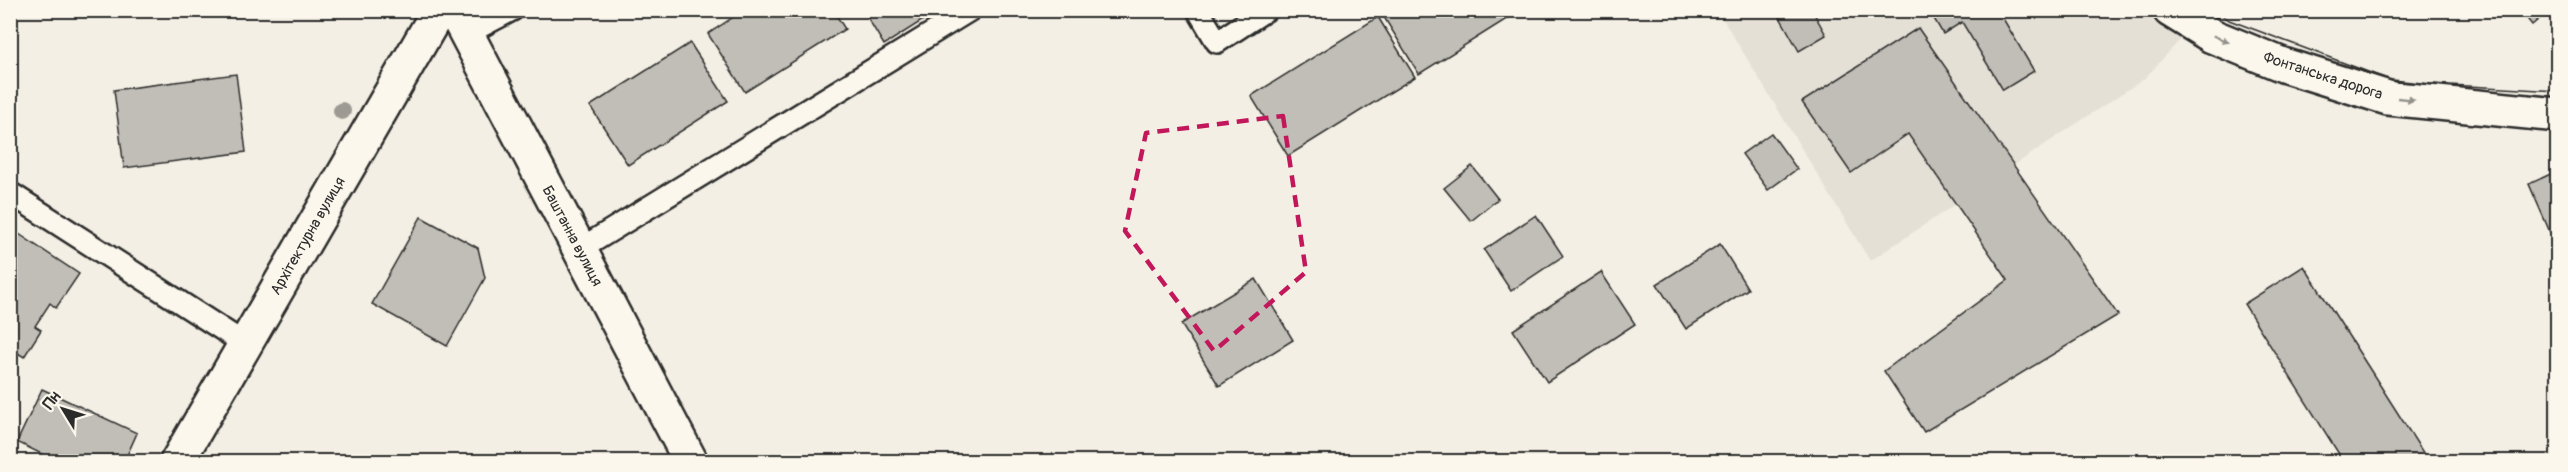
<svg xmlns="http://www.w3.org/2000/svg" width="2568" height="472" font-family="Pangolin,sans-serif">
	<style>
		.built { fill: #e4e0d6 }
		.building { fill: #c0beb6; stroke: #2b2b2b; stroke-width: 1.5 }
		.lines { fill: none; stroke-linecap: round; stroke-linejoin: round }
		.lane-casing { stroke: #2b2b2b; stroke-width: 26 }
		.street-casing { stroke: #2b2b2b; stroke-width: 38 }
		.secondary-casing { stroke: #2b2b2b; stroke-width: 38 }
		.lane { stroke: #fbf7ec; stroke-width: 21 }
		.street { stroke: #fbf7ec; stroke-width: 33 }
		.secondary { stroke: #fbf7ec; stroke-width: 33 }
		.tram { stroke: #2b2b2b; stroke-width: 1.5 }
		.tree { fill: #9d9a94 }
		.oneway { fill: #93918c }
		.marked { fill: none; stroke: #c2185b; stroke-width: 4.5; stroke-dasharray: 12 8; stroke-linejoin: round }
		.labels { text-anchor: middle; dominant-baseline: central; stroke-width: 4.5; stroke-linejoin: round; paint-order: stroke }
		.street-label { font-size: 15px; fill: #2b2b2b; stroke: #fbf7ec }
	</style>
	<rect width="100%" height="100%" fill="#f3efe4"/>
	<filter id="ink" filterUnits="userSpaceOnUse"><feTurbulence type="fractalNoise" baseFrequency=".0167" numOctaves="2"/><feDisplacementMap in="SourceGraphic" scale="12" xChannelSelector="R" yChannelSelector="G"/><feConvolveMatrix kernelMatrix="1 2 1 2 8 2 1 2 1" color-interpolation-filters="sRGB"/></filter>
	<g filter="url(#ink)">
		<!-- built -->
		<path class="built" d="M1718,11h420l43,28 -36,39 -275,183z"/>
		<!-- building -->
		<path class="building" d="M744,10h89l12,19 -100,63 -37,-58z
			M863,10h76l-55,35z
			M1388,10h133l-102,64 -37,-60z
			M1776,10h36l14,25 -27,16z
			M1929,10h69l36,61 -31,19 -41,-68 -19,12z
			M2520,10h30l-18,15z
			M1378,17l37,60 -127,79 -37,-60z
			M1918,28l200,287 -194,117 -40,-61 124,-91 -100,-146 -57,39 -49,-71z
			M690,43l38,58 -100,64 -38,-59z
			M236,74l10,78 -122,16 -10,-78z
			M1771,133l26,36 -29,21 -26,-36z
			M1472,166l26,33 -27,22 -27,-33z
			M2555,172l3,65 -5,2 -24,-55z
			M1536,215l27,41 -52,35 -27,-41z
			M421,217l57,31 7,30 -38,68 -75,-42z
			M10,228l69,46 -23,34 -6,-5 -15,23 6,4 -17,27 -14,-9z
			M1720,244l28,45 -62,40 -29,-45z
			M2304,266l125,196h-85l-100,-158z
			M1601,272l34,52 -88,58 -34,-52z
			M1256,279l37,61 -74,46 -38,-62z
			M42,389l95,44 -13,29h-66l-41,-20z"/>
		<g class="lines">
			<defs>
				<path id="lane" d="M1198,10l19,32 49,-32
					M466,34l46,-24
					M10,193l235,151
					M579,250l391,-240"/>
				<path id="street" d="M454,10l237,452
					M177,462l262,-452"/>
				<path id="secondary" d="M2170,10l42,26 71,29 105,33 170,17"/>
			</defs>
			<!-- lane casing -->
			<use href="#lane" class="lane-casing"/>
			<!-- street casing -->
			<use href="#street" class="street-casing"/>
			<!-- secondary casing -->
			<use href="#secondary" class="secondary-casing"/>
			<!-- lane -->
			<use href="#lane" class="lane"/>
			<!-- street -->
			<use href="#street" class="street"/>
			<!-- secondary -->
			<use href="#secondary" class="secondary"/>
			<!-- tram -->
			<path class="tram" d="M2215,10l14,10 166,62 163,9"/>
		</g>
		<!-- trees -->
		<circle class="tree" cx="342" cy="111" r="9"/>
		<!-- one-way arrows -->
		<defs><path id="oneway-solid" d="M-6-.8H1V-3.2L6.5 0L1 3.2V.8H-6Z" transform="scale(1.5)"/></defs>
		<g class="oneway">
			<use href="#oneway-solid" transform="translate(2221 39) rotate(23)"/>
			<use href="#oneway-solid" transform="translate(2406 99) rotate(6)"/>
		</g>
	</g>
	<!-- marked area -->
	<path class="marked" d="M1283,116l23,156 -92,79 -89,-120 21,-98z"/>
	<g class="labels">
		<!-- street labels -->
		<g class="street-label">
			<text transform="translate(2323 76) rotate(18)">Фонтанська дорога</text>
			<text transform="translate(308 236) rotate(-60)">Архітектурна вулиця</text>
			<text transform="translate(572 236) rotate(62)">Баштанна вулиця</text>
		</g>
	</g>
	<!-- margin -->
	<rect width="2568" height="472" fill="none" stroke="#fbf7ec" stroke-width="36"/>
	<rect x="18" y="18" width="2532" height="436" fill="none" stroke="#2b2b2b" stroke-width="2" filter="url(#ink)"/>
	<!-- north arrow -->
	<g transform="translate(63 409) rotate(308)" stroke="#fbf7ec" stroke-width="4.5" paint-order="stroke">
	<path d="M0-4.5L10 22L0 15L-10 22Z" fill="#2b2b2b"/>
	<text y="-9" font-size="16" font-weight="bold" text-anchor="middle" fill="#2b2b2b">Пн</text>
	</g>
</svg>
